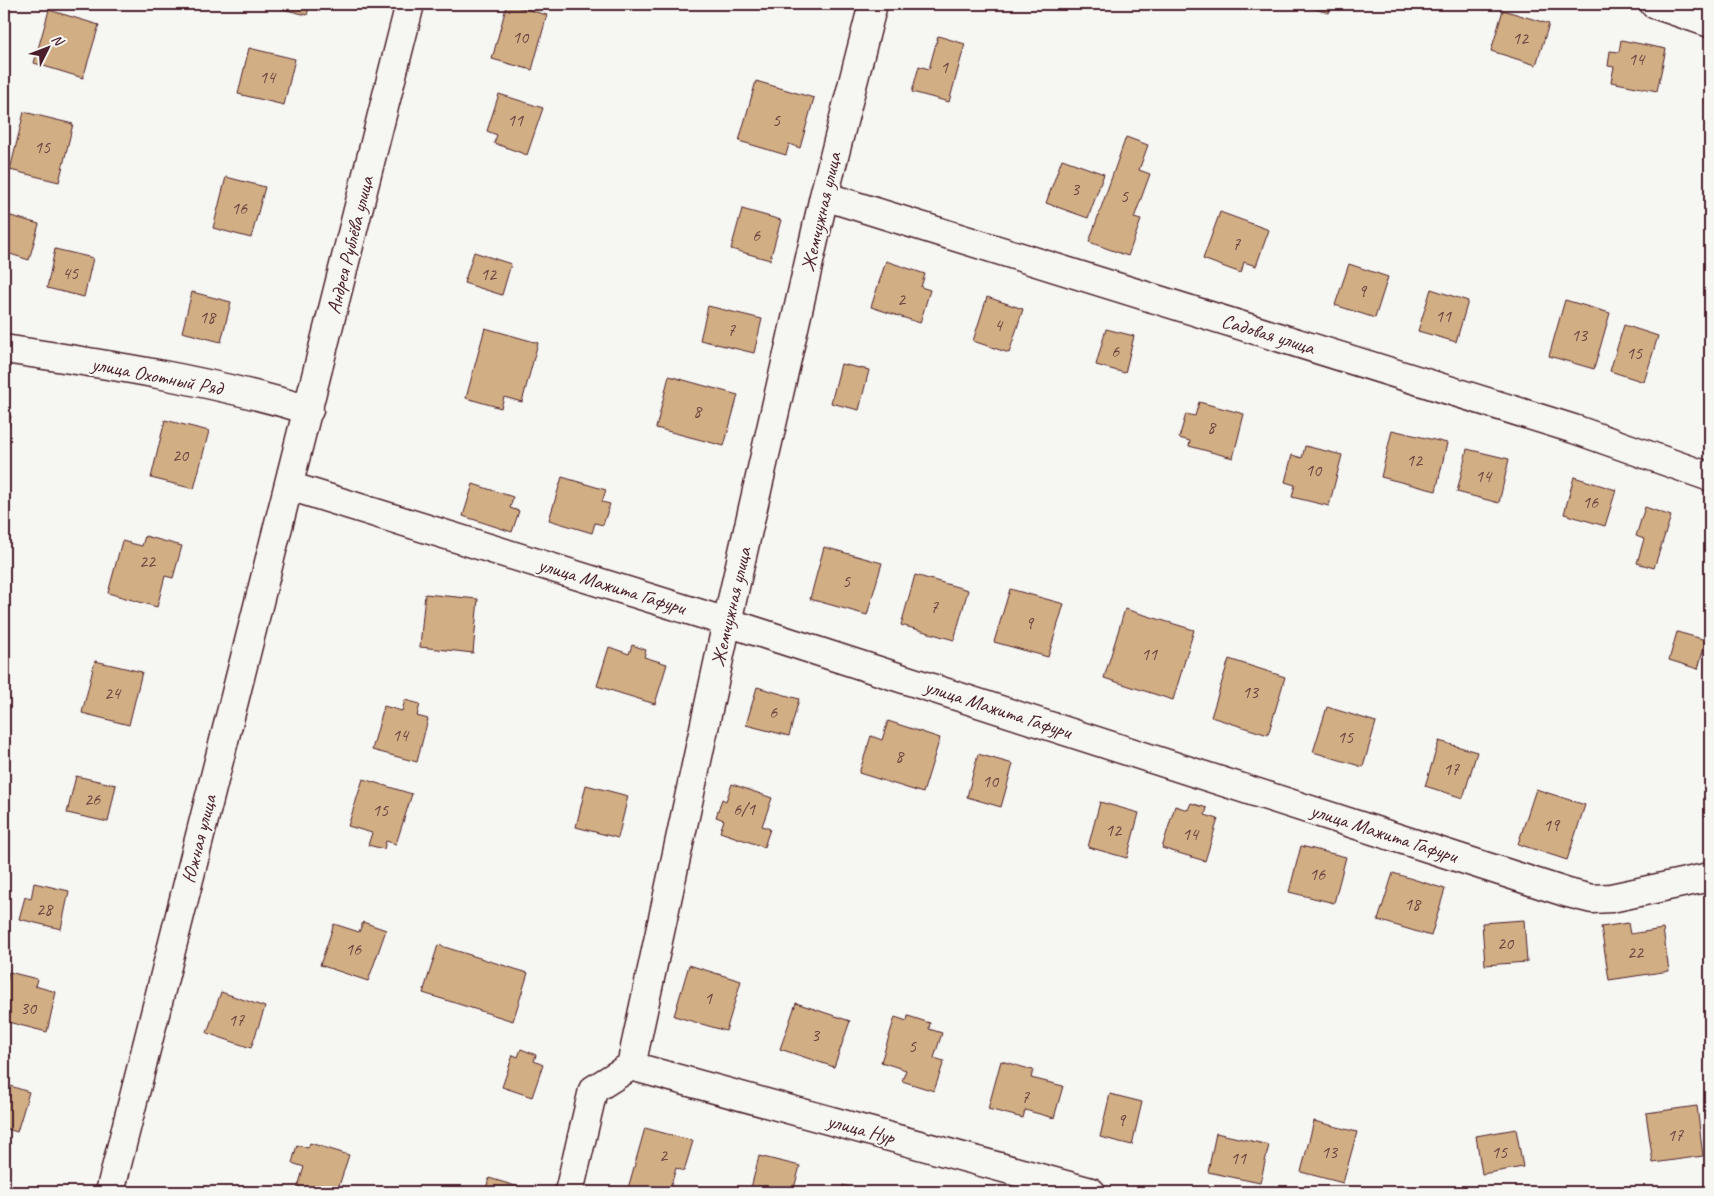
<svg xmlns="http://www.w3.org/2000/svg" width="1714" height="1196" font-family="Caveat,sans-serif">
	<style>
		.building { fill: #d2ae84; stroke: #4a1f2b }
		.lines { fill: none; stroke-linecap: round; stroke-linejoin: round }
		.minor-casing { stroke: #4a1f2b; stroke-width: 31 }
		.tertiary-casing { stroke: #4a1f2b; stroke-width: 31 }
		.minor { stroke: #f6f6f2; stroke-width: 28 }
		.tertiary { stroke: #f6f6f2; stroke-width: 28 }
		.labels { text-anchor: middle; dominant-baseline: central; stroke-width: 4; stroke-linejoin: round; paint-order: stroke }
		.number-label { font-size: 18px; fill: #6c4341 }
		.street-label { font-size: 20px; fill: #4a1f2b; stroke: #f6f6f2 }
	</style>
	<rect width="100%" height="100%" fill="#f6f6f2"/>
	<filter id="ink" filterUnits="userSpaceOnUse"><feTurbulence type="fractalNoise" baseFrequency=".02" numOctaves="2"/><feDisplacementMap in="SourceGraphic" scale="10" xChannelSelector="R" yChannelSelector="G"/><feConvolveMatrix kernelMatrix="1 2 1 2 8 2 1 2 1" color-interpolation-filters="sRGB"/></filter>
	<g filter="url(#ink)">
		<!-- building -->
		<path class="building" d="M262,4h48l-3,11z
			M507,4l40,11 -15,55 -40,-11z
			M1298,4h34l-3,9z
			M49,10l50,15 -16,53 -49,-15z
			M1503,10l46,14 -13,41 -45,-14z
			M938,36l27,8 -16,58 -37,-10 7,-26 10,3z
			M1621,40l45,9 -9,42 -46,-9 3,-15 -6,-1 2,-15 9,1z
			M249,48l46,11 -11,46 -46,-11z
			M756,81l58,17 -14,50 -11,-4 -3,11 -47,-14z
			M1710,82v23l-5,-2z
			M499,94l44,14 -16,47 -33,-12 3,-8 -10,-4z
			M24,112l49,12 -14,58 -49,-12z
			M1126,137l22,8 -9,25 11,4 -16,44 7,2 -13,36 -39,-14z
			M1062,159l42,15 -16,44 -42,-15z
			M226,177l39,10 -14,51 -38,-10z
			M742,209l39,11 -11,40 -39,-11z
			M1220,212l49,18 -13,36 -12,-4 -3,11 -38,-14z
			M4,214l35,10 -10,36 -25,-8z
			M55,249l38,9 -9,39 -37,-9z
			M474,252l37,12 -9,31 -38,-12z
			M886,261l39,13 -4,13 9,3 -10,33 -49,-16z
			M1349,264l39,13 -13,41 -40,-13z
			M1431,289l37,12 -12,41 -38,-11z
			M192,292l39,10 -10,40 -39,-10z
			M987,297l36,12 -14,44 -36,-12z
			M1565,300l45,13 -16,56 -45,-13z
			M708,306l54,13 -8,34 -54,-13z
			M1624,325l34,11 -14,46 -34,-11z
			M485,328l53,15 -16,59 -18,-5 -3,11 -35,-10z
			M1106,329l28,7 -9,37 -29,-8z
			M841,364l28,6 -10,40 -28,-7z
			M669,376l69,19 -14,51 -68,-18z
			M1199,402l45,12 -11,44 -44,-12 1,-5 -11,-3 7,-24 9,2z
			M4,414l7,2 -7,30z
			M165,420l44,11 -15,58 -43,-11z
			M1392,430l55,13 -11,48 -55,-14z
			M1305,446l37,9 -13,51 -37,-9 3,-12 -10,-3 7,-27 10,3z
			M1467,449l42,10 -10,44 -42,-11z
			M562,477l44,13 -4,12 8,2 -7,21 -8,-2 -3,10 -43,-13z
			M1574,477l42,13 -11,36 -41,-12z
			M473,484l40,13 -3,11 9,3 -7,21 -49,-16z
			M1645,507l26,9 -17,52 -17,-5 7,-24 -8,-3z
			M145,536l37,10 -9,32 -8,-2 -8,31 -49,-14 14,-52 20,5z
			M824,547l58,16 -15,52 -57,-16z
			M915,575l53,15 -14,50 -53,-15z
			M1010,589l54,15 -16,53 -54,-15z
			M425,594l53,5 -5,54 -53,-6z
			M1125,609l69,21 -21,70 -69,-22z
			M1677,632l29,8 -8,29 -29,-9z
			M632,645l14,5 -2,7 23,7 -12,40 -58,-18 12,-39 20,7z
			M1229,659l56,18 -17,58 -57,-18z
			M95,661l47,11 -13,53 -47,-12z
			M757,687l42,12 -10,37 -43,-11z
			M405,700l15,4 -3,12 11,3 -11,43 -45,-12 12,-44 18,5z
			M1327,707l49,15 -13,45 -50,-15z
			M888,721l52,17 -17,55 -64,-20 12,-37 11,4z
			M1439,741l38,11 -14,46 -38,-12z
			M978,754l35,10 -12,43 -34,-10z
			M76,776l40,9 -8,37 -41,-9z
			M363,779l49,15 -16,50 -10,-3 -2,8 -16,-4 4,-12 -24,-7z
			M732,784l40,14 -10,28 8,3 -6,18 -44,-15 4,-12 -8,-3 6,-18 4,2z
			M586,785l42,11 -10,42 -42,-11z
			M1536,789l49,16 -18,55 -49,-16z
			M1100,802l39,11 -12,45 -39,-11z
			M1191,803l16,5 -2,7 13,4 -13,42 -43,-13 13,-42 13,4z
			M1301,846l45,11 -12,46 -45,-11z
			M1393,873l52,16 -14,47 -53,-16z
			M34,883l35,8 -8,38 -42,-10 6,-22 6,2z
			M1524,920l3,42 -42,3 -3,-42z
			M363,922l23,8 -18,51 -48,-16 14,-41 25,8z
			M1628,923l2,11 33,-5 6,42 -60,9 -8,-53z
			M438,945l90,28 -15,48 -90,-28z
			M689,965l52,16 -15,50 -52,-15z
			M9,972l28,7 -2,7 21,6 -9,40 -43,-11v-27z
			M221,992l44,15 -14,41 -44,-15z
			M796,1003l54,18 -16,46 -54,-18z
			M908,1016l22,7 -1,6 13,4 -8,25 10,3 -10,30 -32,-10 4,-11 -25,-8 14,-45 12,4z
			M521,1049l15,6 -2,6 9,4 -11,32 -30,-10 11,-32 5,2z
			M1001,1061l32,9 -2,8 32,8 -9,32 -29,-8 -2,8 -35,-9z
			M4,1084l25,8 -12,40 -13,-4z
			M1110,1094l32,8 -10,43 -32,-8z
			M1697,1106l6,50 -50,7 -7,-50z
			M1314,1121l43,11 -14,51 -42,-11z
			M645,1128l48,13 -9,30 -8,-3 -7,24h-42z
			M1516,1129l7,38 -41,7 -6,-38z
			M1216,1133l53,12 -9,38 -52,-11z
			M310,1143l39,12 -12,37h-33l-7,-2 7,-23 -12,-4 5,-18 11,3z
			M759,1156l41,10 -7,26h-43z
			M489,1178l40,12 -1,2h-43z
			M843,1185l22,7h-24z"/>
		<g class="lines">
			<defs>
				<path id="minor" d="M1654,4l56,19
					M824,196l750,233 136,48
					M4,349c102,15 205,31 305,61
					M289,486l438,136 841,271 24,6 19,-1 99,-21
					M631,1066l460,126
					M569,1192l24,-102 38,-24 96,-444 97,-426 49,-192"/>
				<path id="tertiary" d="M110,1192l300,-1188"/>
			</defs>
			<!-- minor casing -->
			<use href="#minor" class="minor-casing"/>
			<!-- tertiary casing -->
			<use href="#tertiary" class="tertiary-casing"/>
			<!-- minor -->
			<use href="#minor" class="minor"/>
			<!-- tertiary -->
			<use href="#tertiary" class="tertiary"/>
		</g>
	</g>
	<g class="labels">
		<!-- number labels -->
		<g class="number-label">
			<text x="520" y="37">10</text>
			<text x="1520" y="38">12</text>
			<text x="1636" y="59">14</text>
			<text x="944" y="67">1</text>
			<text x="267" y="77">14</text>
			<text x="515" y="120">11</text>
			<text x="776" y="120">5</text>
			<text x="42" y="147">15</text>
			<text x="1075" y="189">3</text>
			<text x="1124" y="196">5</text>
			<text x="239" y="208">16</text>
			<text x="756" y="235">6</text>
			<text x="1236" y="244">7</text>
			<text x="70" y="273">45</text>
			<text x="488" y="274">12</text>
			<text x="1362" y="291">9</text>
			<text x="901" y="299">2</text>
			<text x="1443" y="316">11</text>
			<text x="207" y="317">18</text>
			<text x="998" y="325">4</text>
			<text x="731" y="330">7</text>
			<text x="1579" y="335">13</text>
			<text x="1115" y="351">6</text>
			<text x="1634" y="353">15</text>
			<text x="697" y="411">8</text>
			<text x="1211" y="427">8</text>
			<text x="180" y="455">20</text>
			<text x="1414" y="460">12</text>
			<text x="1313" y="470">10</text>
			<text x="1483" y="476">14</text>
			<text x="1590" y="502">16</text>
			<text x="147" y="561">22</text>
			<text x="846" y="581">5</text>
			<text x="934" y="607">7</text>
			<text x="1029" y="623">9</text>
			<text x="1149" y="654">11</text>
			<text x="1250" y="692">13</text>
			<text x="112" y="693">24</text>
			<text x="773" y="712">6</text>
			<text x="400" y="735">14</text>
			<text x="1345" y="737">15</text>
			<text x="899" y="756">8</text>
			<text x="1451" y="769">17</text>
			<text x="990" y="781">10</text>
			<text x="92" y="799">26</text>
			<text x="744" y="809">6/1</text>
			<text x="380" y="810">15</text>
			<text x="1551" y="825">19</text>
			<text x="1113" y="830">12</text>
			<text x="1190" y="834">14</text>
			<text x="1317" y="874">16</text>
			<text x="1412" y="904">18</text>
			<text x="44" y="909">28</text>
			<text x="1505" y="943">20</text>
			<text x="353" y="949">16</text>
			<text x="1635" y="952">22</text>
			<text x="708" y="998">1</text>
			<text x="28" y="1008">30</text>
			<text x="236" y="1020">17</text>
			<text x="815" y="1035">3</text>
			<text x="912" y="1046">5</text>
			<text x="1025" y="1097">7</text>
			<text x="1121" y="1120">9</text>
			<text x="1675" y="1135">17</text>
			<text x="1329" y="1152">13</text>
			<text x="1499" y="1152">15</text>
			<text x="663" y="1155">2</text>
			<text x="1238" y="1158">11</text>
		</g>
		<!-- street labels -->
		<g class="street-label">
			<text transform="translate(821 212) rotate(-77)">Жемчужная улица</text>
			<text transform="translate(350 245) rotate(-76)">Андрея Рублёва улица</text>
			<text transform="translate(1268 334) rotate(17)">Садовая улица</text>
			<text transform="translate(157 376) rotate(11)">улица Охотный Ряд</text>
			<text transform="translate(612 586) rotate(17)">улица Мажита Гафури</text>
			<text transform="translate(731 607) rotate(-77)">Жемчужная улица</text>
			<text transform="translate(998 709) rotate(18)">улица Мажита Гафури</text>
			<text transform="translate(1384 833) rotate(18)">улица Мажита Гафури</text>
			<text transform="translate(199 839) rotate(-76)">Южная улица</text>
			<text transform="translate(861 1129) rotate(15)">улица Нур</text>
		</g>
	</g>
	<!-- margin -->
	<rect width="1714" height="1196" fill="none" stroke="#f6f6f2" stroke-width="20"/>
	<rect x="10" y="10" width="1694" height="1176" fill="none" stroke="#4a1f2b" stroke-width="2" filter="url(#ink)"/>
	<!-- north arrow -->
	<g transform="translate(48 48) rotate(48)" stroke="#f6f6f2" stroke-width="4" paint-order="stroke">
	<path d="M0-4L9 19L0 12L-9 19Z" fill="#4a1f2b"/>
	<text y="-8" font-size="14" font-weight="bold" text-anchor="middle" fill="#4a1f2b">N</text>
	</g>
</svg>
